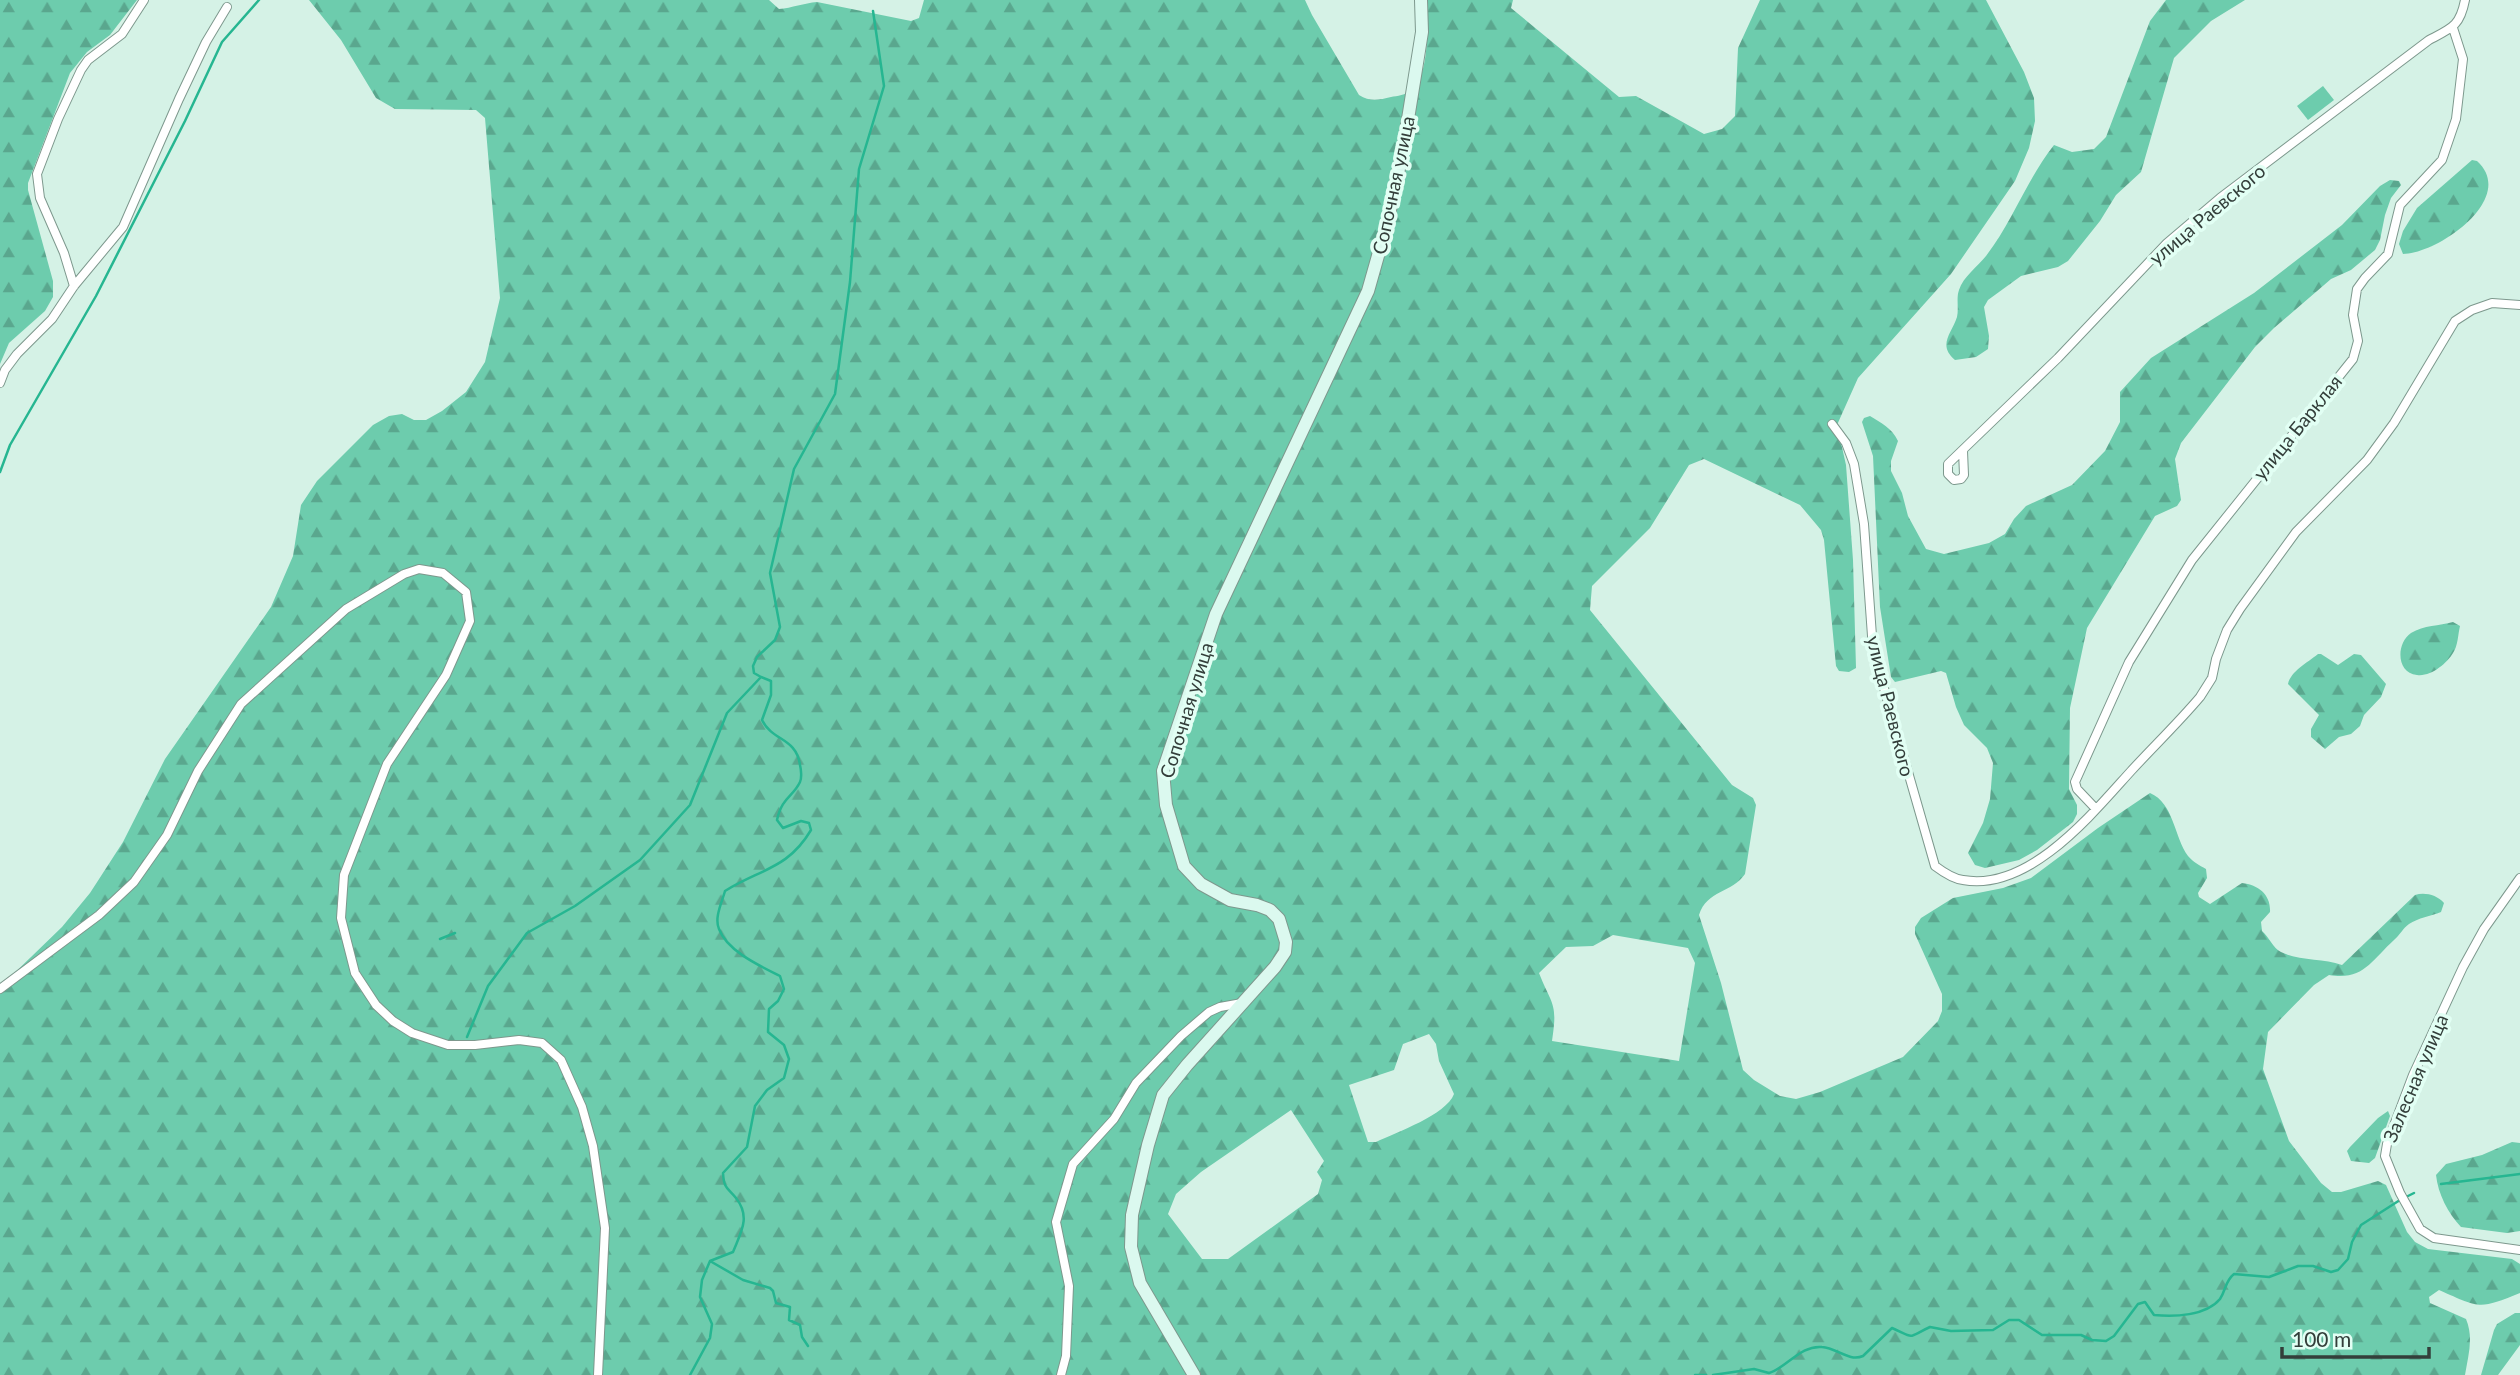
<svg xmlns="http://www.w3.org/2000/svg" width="2520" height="1375" font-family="Lato,sans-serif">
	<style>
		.grass { fill: #6dccad }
		.forest { fill: url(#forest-firs); fill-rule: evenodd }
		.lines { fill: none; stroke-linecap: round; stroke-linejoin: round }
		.stream { stroke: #26b691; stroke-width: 2.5 }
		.street-casing { stroke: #7d988d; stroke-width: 10 }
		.secondary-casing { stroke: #7d988d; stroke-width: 14 }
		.street { stroke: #fff; stroke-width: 8 }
		.secondary { stroke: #dbf9ef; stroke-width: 12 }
		.labels { text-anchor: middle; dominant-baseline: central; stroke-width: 7; stroke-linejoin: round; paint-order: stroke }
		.street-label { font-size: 19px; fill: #333e3a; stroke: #e2fff4 }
	</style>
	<defs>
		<pattern id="forest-firs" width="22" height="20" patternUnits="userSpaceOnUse" patternTransform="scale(1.75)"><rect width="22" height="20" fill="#6dccad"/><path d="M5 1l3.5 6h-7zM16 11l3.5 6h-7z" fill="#5aa78e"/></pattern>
	</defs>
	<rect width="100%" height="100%" fill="#d5f2e6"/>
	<!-- grass -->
	<path class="grass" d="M2323,86l11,14 -26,20 -11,-14z"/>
	<!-- forest -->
	<path class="forest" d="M0,0h137l-27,35 -23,17 -17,21 -42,110v7l25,91v16l-8,14 -36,32 -9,21z
		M309,0h460l10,9c13,-1 25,-6 38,-7l94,19 8,-3 5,-18h381l7,15 47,80c11,7 20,5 32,2 6,-1 15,-2 20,-7 20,-16 16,-67 15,-90h87l-2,8 108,89 17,-1 68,38 18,-5 13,-13 3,-68 22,-48h226l38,72 10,26 1,23 -6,27 -14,33 -64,93 -93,104 -21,47 9,40 7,95 3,108 -7,4 -10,-1 -3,-5 -12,-126 -3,-10 -21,-25 -96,-46 -15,6 -39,63 -58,58 -2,24 142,175 21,13 3,7 -11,69c-13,19 -38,16 -46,41l22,68 22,87 11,10 26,16 16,3 24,-7 83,-35 35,-36 4,-10v-17l-27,-60v-7l6,-9 32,-20 50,-10 28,-10 67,-50 52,-35c24,10 24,44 38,63 5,6 11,9 18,13l1,9 -9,15 1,4 11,7 32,-21c17,2 29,12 28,29l-9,10 1,9c7,6 11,17 19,21 18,9 42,6 61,13l73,-70c10,-3 22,0 29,8l-3,9c-10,4 -23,6 -32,12 -6,4 -9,11 -15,16 -23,21 -31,41 -65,35l-15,10 -46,47 -5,37 26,72 32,42 11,9h9l37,-11 8,4 21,47 8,10 13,7 84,10 8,5v29c-42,17 -40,15 -81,-3l-10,7 1,6 36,16c8,19 2,37 -1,56h-2465v-388l62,-60 28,-34 33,-51 42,-83 106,-152 22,-51 8,-51 16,-24 56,-56 16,-9 13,-2 12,6h12l16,-9 24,-19 19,-30 15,-64 -15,-180 -9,-8 -81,-1 -19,-11 -35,-58zM1613,935l75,13 7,15 -16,98 -127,-20c6,-39 0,-35 -13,-68l27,-26 27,-1zM1429,1034l7,10 3,17 15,33c-8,21 -57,38 -78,48h-8l-19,-57 45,-15 9,-26zM1291,1110l33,51 -7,11 5,8 -4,14 -90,65h-26l-34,-45 8,-20 25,-22z
		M2166,0h79l-34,21 -37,37 -33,114 -25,23 -16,26 -32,40 -10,6 -37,9 -33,24 -4,7 5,29 -1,13 -12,8 -21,3c-18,-15 -3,-27 2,-43 2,-9 -1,-19 2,-27 4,-13 19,-24 27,-34 27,-35 41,-77 68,-111l18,7 22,-3 12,-12 44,-116z
		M2472,160l5,1c41,37 -39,93 -74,93l-4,-10 4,-13 14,-23z
		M2390,180l9,1 2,4 -10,13 -6,17 -5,25 -5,10 -24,20 -20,9 -57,49 -19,19 -74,96 -6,16 6,41 -4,6 -22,10 -68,112 -17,80 -1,81 8,16v9l-4,8 -36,28 -18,10 -34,8 -10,-3 -7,-12 15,-30 7,-24 3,-36 -6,-15 -23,-23 -8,-18 -10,-34 -5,-2 -46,11 -4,-5 -11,-70 -7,-151 -11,-34 2,-4 6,-2c11,7 22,12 28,25l-7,20v10l11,22 6,23 18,33 18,5 45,-11 16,-9 9,-15 12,-13 46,-21 33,-34 15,-29v-30l31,-34 103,-65 88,-68 38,-39z
		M2453,622l7,4c-2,8 -2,20 -7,27 -6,10 -22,24 -36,22 -21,-2 -21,-32 -6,-42 13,-8 28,-7 42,-11z
		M2318,654h3l17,11 16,-11 7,1 25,29 -5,13 -17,18 -4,11 -9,8 -12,3 -14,12 -14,-12v-8l8,-14 -31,-31c3,-13 19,-21 30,-30z
		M2388,1111l2,5 -15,42 -6,5 -18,-2 -4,-10 3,-4 28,-29z
		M2512,1142l8,1v88l-13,2 -46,-6c-13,-14 -23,-33 -25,-52l10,-11 36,-9z
		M2515,1313h5v32l-22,30h-17l13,-45 3,-6z"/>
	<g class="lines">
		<!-- stream -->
		<path class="stream" d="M0,472l10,-27 86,-149 89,-175 37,-79 37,-42
			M440,939l15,-6
			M467,1037l21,-51 39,-53 48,-27 65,-46 50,-55 37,-92 34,-36 -7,-4 -1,-7 4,-9 18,-17 5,-13 -10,-54 24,-104 41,-75 15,-112 9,-113 25,-83 -11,-75
			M2441,1184l79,-10
			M2406,1197l8,-4
			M710,1261l33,19 27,8 3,3 3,12 14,4 -1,13 11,5 2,12 6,9
			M690,1375l20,-37 2,-14 -12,-27 2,-17 8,-19 23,-9c8,-20 18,-35 3,-54 -9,-11 -12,-9 -13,-25l24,-26 8,-41 12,-16 17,-12 5,-19 -5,-14 -16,-13 1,-23 9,-8 6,-12 -4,-13c-20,-10 -53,-25 -61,-47 -5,-11 3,-27 6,-38 35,-22 63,-22 86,-61l-2,-7 -8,-2 -18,7 -6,-8c5,-23 16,-23 23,-38 2,-4 1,-13 0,-17 -4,-28 -27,-23 -38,-45l9,-25v-14l-10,-4
			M1695,1375h11
			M1713,1375l41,-6 15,4c19,-6 31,-28 53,-26 15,1 27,15 41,9l29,-28c25,11 14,10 38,-1l21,4 42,-1 16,-10h10l23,15h39l11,5 14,1 8,-5 24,-32 7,-2 9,13c20,2 52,1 66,-16 6,-9 5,-18 14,-25l35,3 29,-11h15l18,6 7,-2 10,-11 4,-17 9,-17 39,-25"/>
		<defs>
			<path id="street" d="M74,286l-10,-33 -24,-55 -3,-24 21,-55 23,-49 7,-10 34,-26 22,-34
				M0,383l5,-13 12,-16 35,-35 22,-33 49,-59 56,-128 27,-57 21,-35
				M1832,424l14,19 8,21 10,60 9,126 62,216c8,6 18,13 28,14 66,12 129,-66 168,-109 23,-25 47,-48 69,-74l12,-19 4,-19 11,-29 13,-21 56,-77 71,-72 27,-37 61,-102 17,-11 20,-7 28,2
				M1963,451l1,24 -3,4 -7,1 -6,-6v-10l110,-106 109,-115 53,-45 209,-158c23,-12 31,-14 36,-40
				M2096,809l-19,-20 -2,-7 54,-120 63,-102 161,-201 5,-18 -5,-26 4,-26 8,-11 23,-24 12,-49 42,-45 14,-41 7,-60 -10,-31
				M2520,878l-36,51 -21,38 -50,108 -26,69 -2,12 15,37 20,36 14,9 86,12
				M0,989l99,-74 35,-33 33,-47 31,-64 43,-67 105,-95 58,-35 15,-5 24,4 23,19 4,29 -24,54 -59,89 -43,111 -3,43 14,55 21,32 17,16 19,12 36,12h27l44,-5 23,3 19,17 21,47 11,39 12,82 -7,147
				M1061,1375l5,-19 3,-70 -13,-64 17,-58 41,-45 22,-36 45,-47 28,-24 11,-5 22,-4"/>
			<path id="secondary" d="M1194,1375l-54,-92 -9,-36 1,-32 16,-70 15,-50 24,-30 88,-98 10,-15 1,-10 -7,-23 -9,-9 -13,-5 -27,-5 -29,-16 -17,-18 -18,-61 -3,-34 53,-157 152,-323 19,-67 16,-74 19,-118 -1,-32"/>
		</defs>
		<!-- street casing -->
		<use href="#street" class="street-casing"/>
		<!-- secondary casing -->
		<use href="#secondary" class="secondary-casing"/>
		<!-- street -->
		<use href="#street" class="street"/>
		<!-- secondary -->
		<use href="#secondary" class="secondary"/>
	</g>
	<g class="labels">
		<!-- street labels -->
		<g class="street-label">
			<text transform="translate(1393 185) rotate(-78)">Сопочная улица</text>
			<text transform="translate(2207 214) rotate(-40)">улица Раевского</text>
			<text transform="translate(2297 427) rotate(-51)">улица Барклая</text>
			<text transform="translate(1891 706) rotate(76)">улица Раевского</text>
			<text transform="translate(1186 710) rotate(-73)">Сопочная улица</text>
			<text transform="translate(2415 1078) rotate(-67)">Залесная улица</text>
		</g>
	</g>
	<!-- scale -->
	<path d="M2282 1347v10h147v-10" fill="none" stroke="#333e3a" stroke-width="3.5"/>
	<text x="2292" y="1347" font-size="21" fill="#333e3a" stroke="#e2fff4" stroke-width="5" paint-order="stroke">100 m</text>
</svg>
